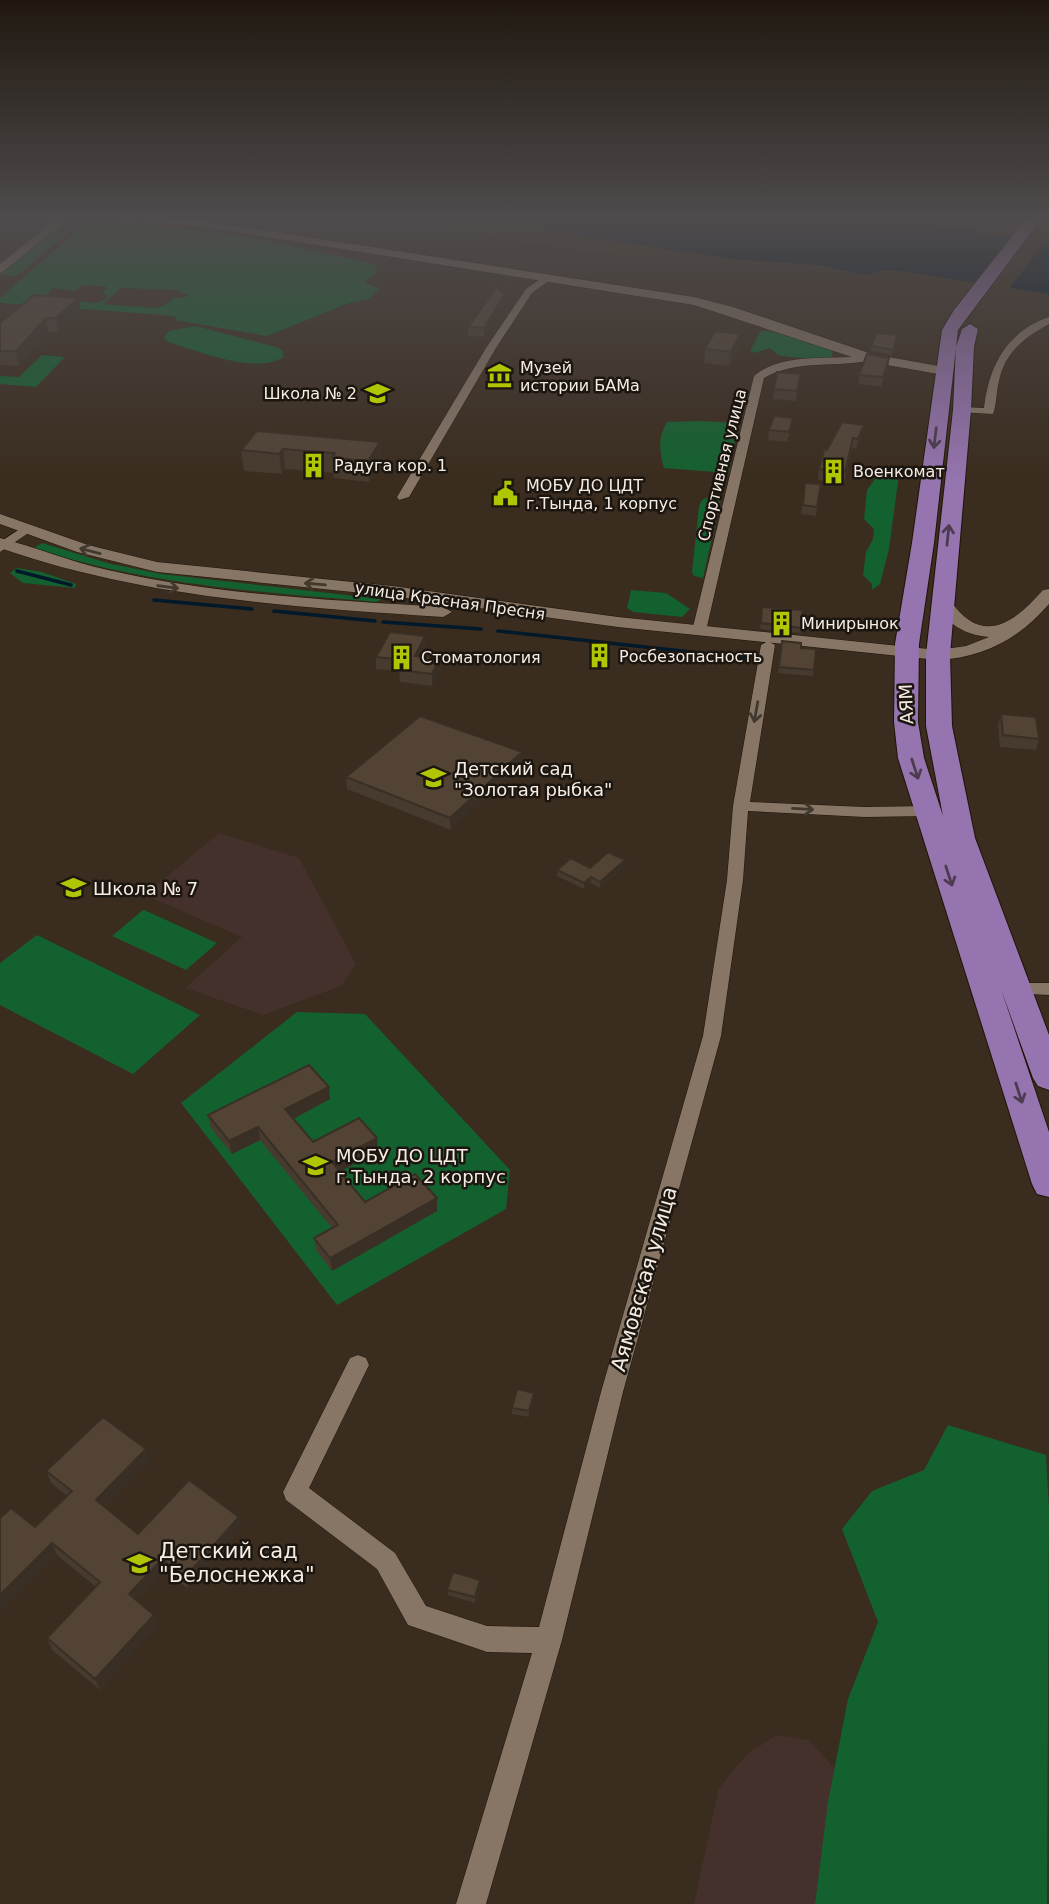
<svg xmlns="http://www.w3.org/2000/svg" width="1049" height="1904" font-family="'DejaVu Sans',sans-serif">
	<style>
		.industrial { fill: #45312c }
		.green { fill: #146130; fill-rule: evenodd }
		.sand { fill: #3f3616 }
		.water { fill: #00192b }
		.pier { fill: #3a2c1e }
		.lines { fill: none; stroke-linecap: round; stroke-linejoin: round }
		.stream-far1 { stroke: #00192b; stroke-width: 3.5 }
		.stream { stroke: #00192b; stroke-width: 4.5 }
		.minor-casing { stroke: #211407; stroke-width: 1 }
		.tertiary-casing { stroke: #211407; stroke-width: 1 }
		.trunk-casing { stroke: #211407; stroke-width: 2 }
		.minor { fill: #877666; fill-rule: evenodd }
		.tertiary { fill: #877666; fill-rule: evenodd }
		.trunk { fill: #9674af; fill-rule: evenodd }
		.wall { fill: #473a2e }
		.shaded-wall { fill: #392f25 }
		.building { fill: #524335; stroke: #392f25; stroke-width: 2 }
		.oneway { stroke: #4d3c50 }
		.oneway2 { stroke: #41382e }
		.labels { text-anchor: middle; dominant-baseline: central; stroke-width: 5; stroke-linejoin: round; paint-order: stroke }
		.far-poi-label { font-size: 16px; fill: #f6ece3; stroke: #1c1610; text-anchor: start }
		.far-street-label { font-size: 16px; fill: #f6ece3; stroke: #1c1610 }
		.street-label { font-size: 18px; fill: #f6ece3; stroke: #1c1610 }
		.poi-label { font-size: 18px; fill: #f6ece3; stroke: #1c1610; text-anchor: start }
		.near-street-label { font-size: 21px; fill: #f6ece3; stroke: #1c1610 }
		.near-poi-label { font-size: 21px; fill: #f6ece3; stroke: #1c1610; text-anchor: start }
	</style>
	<rect width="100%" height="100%" fill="#3a2c1e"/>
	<!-- industrial -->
	<path class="industrial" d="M219,833l80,25 57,106 -15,22 -78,29 -78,-27 57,-51 -97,-42z
		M777,1735l31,5 36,38 -15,126h-135l25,-116 28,-34z"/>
	<!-- green -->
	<path class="green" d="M119,222l124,14 134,28 -2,10 -11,8 16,7 -11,10 -23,5 -79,32 -92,-16 2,-3 -14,-2 -163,-12v-5l82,-72zM93,285l14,2 -5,7 7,1 -5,5 -8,3 -53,-5 10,-10 22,3 6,-5zM121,288l59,2 -1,3 10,1 -5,4 -9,-1 -12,9 -7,2 -53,-4z
		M55,230l15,1 -53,45 -17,-1z
		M195,326l81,21 6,3 2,7c-30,18 -84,-6 -116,-15l-4,-4 5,-7z
		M761,331h8l65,18 -4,11 -40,-3 -12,-2 -8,-7 -16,5 -4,-2z
		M42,355l23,2 -29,30 -36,-3v-8l19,1z
		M700,421l38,2 -9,50 -65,-5c-5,-17 -6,-31 3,-46z
		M884,466l16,1 -11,82 -9,35 -8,6v-6l-9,-9 3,-23 7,-13 1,-10 -10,-10 3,-29z
		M708,497l13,2 -18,79 -9,-2 -2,-4 7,-66 3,-6z
		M42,543l69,21 51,10 219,25 -4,3c-116,-10 -232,-17 -343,-54z
		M17,568l25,4 34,12 -1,4 -52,-5 -13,-10z
		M631,590l35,3 24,16 -8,8 -49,-5 -6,-4z
		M143,910h1l73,33 -31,27 -74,-34z
		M37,935l163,80 -67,59 -133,-69v-42z
		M297,1012l68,2 145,156 -4,39 -169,96 -156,-202z
		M948,1425l98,30 3,54 -2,395h-232l13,-102 20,-103 30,-77 -36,-93 30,-38 52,-21z"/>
	<!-- sand -->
	<path class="sand" d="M468,215c44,5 84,18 127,25 29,4 57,6 85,15 -95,4 -186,-19 -279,-39z"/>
	<!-- water -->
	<path class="water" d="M475,215h405l169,30v49l-149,-23 -14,-1 -21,5 -47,-10 -86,-6 -137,-21 -87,-20z"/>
	<!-- pier -->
	<path class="pier" d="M1011,236l34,5 -38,51 -35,-7z"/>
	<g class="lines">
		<!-- stream-far1 -->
		<path class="stream-far1" d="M17,571l54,14
			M154,600l98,9
			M274,611l101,10
			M383,622l98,7
			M498,631l239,26"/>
		<!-- stream -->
		<path class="stream" d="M721,655l26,3"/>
		<defs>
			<path id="minor" d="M546,275l8,2 -22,16 -36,55 -87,149 -10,3 -2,-3 89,-149 40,-59z
				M1049,317v7c-25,14 -44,28 -50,57 -3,11 -2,23 -6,33l-35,-2 -1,-2 5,-3 22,1c5,-42 22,-76 65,-91z
				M869,355l5,3 -1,2c-36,8 -76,-1 -109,18l-58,253 -7,4 -5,-1 -2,-3 62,-255c28,-25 80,-15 115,-21z
				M26,525l6,4 -2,3 -30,20v-10z
				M768,641l7,4 -25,157 115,5 63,-1 8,5 -8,5 -63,1 -117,-6 -5,69 -22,156 -98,356 -61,248 -76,264h-30l76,-251 -45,-1 -79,-27 -31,-56 -91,-69 -3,-8 67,-134 8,-3 8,3 3,7 -60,123 86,65 31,53 61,20 52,1 62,-235 102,-356 24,-156 6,-74 28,-161z
				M1017,983h32v12l-38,-2 -3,-4 3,-4z"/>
			<path id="tertiary" d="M0,215l143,1 61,5 490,76 39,10 139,47 72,13 7,4 -7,4 -80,-14 -170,-56 -490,-78 -61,-5 -77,-1 -66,53v-10l53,-43 -53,-1z
				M0,514l88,31 69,17 235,24 226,31 320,33 28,-4 23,-9c-25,-2 -41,-13 -55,-34l3,-4h12c33,48 64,25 94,-9l6,-1v15c-30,35 -66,54 -111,56l-320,-33 -226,-31 -235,-24 -80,-20 -77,-28z
				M0,538c36,9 71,24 108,32 109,25 223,30 335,37l9,5 -9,5c-151,-10 -299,-19 -443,-69z"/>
			<path id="trunk" d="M1029,215h15l-86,115 -24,213 -15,101 -1,78 6,36 19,58 -17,-90v-71l27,-245 3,-63 6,-18 8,-5 8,5 -4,18 -3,63 -21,245 2,71 23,112 74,197v55l-11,-4 -5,-8 -32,-89 48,143v65l-12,-3 -5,-10 -134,-426 -4,-36 1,-78 17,-101 30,-213 12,-20z"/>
		</defs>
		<!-- minor casing -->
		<use href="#minor" class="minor-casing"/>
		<!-- tertiary casing -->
		<use href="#tertiary" class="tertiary-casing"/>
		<!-- trunk casing -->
		<use href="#trunk" class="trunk-casing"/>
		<!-- minor -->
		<use href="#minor" class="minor"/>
		<!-- tertiary -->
		<use href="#tertiary" class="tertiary"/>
		<!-- trunk -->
		<use href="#trunk" class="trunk"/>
	</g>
	<!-- wall -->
	<path class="wall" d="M505,304l-21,33 -16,-1v-9z
		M81,312l-22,20h-11l-29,34 -19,-1v-42z
		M740,334l-2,14 -9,18 -25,-3 1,-14z
		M897,335l-5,20 -21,-4v-5z
		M889,358l-1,10 -7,19 -23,-3 1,-9z
		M799,383l-3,18 -23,-2 1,-10z
		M793,418l-2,10 -4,14 -19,-2 1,-10z
		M864,425l-1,10 -7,14 -4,-1 -8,35 -26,-3 1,-11 8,-19z
		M380,442l2,20 -13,20 -35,-4 -1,-5 -48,-4 -3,5 -38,-3 -3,-21z
		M805,483l16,1 -5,32 -15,-2z
		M762,607l40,21 -1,5 -41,-4z
		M782,641l19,7 15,1 -3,27 -35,-3z
		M426,647l-5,10 19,13 -8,16 -32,-4 -1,-11 -23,-2v-12z
		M1001,714l38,25 -3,11 -36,-3 -2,-22z
		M522,764l-71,66 -104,-41 -1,-12z
		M625,866l-25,22 -9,-5 -7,6 -27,-13v-6z
		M330,1099l-37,20 20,23 65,9 -38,21 25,30 72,9 -105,60 -16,-21 -2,-12 18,-10 -72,-88 -28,14 -21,-26 -3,-13z
		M534,1399l-5,18 -17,-3v-6z
		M150,1461l-45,46 33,27 101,-17 3,12 -54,60 -23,-19 -28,31 21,25 -58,64 -48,-40 -5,-12 49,-51 -39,-32 -57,57v-94l35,9 32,-31 -16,-13 -5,-12z
		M481,1586l-6,17 -27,-8 -1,-5z"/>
	<!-- shaded-wall -->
	<path class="shaded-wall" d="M505,294v10l-21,33v-9z
		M78,298l3,14 -22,20 -3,-14z
		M46,318l2,14 -29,34 -3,-15z
		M740,334l-2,14 -9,18 2,-14z
		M889,358l-1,10 -7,19 2,-10z
		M864,425l-1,10 -7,14 2,-10z
		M380,442l2,20 -13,20 -1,-21z
		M283,449l2,20 -3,5 -3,-20z
		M425,636l1,11 -11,20v-11z
		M439,659l1,11 -8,16v-12z
		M522,752v12l-71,66 -1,-12z
		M625,860v6l-25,22v-6z
		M591,877v6l-7,6v-6z
		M329,1087l1,12 -43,23 -2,-13z
		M258,1127l2,13 -28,14 -3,-13z
		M377,1138l1,13 -44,24 -2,-13z
		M437,1198v13l-105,60 -2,-13z
		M534,1393v6l-5,18v-6z
		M146,1449l4,12 -50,51 -4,-12z
		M239,1517l3,12 -54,60 -3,-12z
		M52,1543l5,12 -57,57v-17z
		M162,1559l3,11 -32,35 -4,-11z
		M480,1580l1,6 -6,17v-6z
		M154,1615l4,11 -58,64 -5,-11z"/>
	<!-- building -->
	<path class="building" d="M496,288l9,6 -21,34 -16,-1z
		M34,295l44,3 -22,20h-10l-30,33h-16v-28z
		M715,331l25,3 -9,18 -26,-3z
		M877,333l20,2 -4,15 -22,-4z
		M867,354l22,4 -6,19 -24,-2z
		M777,372l24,2 -4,17 -23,-2z
		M774,416l19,2 -4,14 -20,-2z
		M842,422l22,3 -6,14 -5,-1 -8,34 -26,-3 5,-19h3z
		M257,431l123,11 -12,19 -36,-3 3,-5 -52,-4 -4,5 -38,-4z
		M805,483l16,1 -4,23 -14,-2z
		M762,607l40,3v18l-41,-5z
		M390,632l35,4 -10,20 24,3 -7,15 -33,-4 5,-10 -28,-3z
		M782,641l19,2v5l15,1 -2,21 -35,-3z
		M1001,714l35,3 3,22 -36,-4z
		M420,716l102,36 -72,66 -104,-41z
		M608,852l17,8 -25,22 -9,-5 -7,6 -27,-13 14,-12 19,10z
		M309,1065l20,22 -44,22 28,33 46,-24 18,20 -45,24 33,40 50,-28 22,24 -107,60 -16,-20 24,-13 -80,-98 -29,14 -21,-26z
		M517,1389l17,4 -5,18 -17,-3z
		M103,1417l43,32 -50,51 42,34 51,-54 50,37 -54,60 -23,-18 -33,35 25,21 -59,64 -48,-41 53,-56 -48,-39 -52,52v-77l11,-10 24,19 37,-36 -26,-20z
		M453,1572l27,8 -5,17 -28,-7z"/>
	<!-- one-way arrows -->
	<defs><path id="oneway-shaft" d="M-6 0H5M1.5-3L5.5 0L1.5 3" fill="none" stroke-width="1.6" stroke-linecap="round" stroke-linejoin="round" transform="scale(1.75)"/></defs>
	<g class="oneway">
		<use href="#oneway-shaft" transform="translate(935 438) rotate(97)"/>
		<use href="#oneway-shaft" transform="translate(948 535) rotate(-84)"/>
		<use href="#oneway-shaft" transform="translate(915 769) rotate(72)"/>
		<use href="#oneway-shaft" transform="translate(949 876) rotate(72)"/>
		<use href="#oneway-shaft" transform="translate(1019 1093) rotate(72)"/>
	</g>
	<g class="oneway2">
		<use href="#oneway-shaft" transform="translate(90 551) rotate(-165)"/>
		<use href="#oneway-shaft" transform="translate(315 584) rotate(-175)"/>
		<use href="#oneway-shaft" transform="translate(168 587) rotate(8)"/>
		<use href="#oneway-shaft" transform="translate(756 712) rotate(100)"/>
		<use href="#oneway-shaft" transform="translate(803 809) rotate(3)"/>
	</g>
	<!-- sky -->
	<linearGradient id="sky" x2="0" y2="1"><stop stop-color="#201810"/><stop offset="0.45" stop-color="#4f4b4c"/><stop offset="1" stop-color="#4f4b4c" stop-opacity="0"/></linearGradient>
	<rect width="1049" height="482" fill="url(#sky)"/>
	<!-- icons -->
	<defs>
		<symbol id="museum-bare" viewBox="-9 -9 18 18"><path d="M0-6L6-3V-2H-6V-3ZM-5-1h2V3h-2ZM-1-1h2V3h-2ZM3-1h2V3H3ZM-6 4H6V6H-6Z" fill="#b0c503" stroke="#1c1610" stroke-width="2.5" paint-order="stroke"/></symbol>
		<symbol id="school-bare" viewBox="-9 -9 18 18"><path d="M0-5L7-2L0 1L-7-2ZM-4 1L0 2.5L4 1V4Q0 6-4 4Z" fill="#b0c503" stroke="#1c1610" stroke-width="2.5" paint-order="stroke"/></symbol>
		<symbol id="building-bare" viewBox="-9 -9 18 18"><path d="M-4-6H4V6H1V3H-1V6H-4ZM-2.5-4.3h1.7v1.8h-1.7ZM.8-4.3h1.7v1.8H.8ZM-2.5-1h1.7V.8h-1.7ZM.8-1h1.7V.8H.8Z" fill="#b0c503" stroke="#1c1610" stroke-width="2.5" paint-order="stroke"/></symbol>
		<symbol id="civic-bare" viewBox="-9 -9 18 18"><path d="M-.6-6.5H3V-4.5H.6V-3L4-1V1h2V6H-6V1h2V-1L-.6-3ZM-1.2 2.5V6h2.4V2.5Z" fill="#b0c503" stroke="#1c1610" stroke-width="2.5" paint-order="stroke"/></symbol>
	</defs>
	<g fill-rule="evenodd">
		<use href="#museum-bare" x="482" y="358" width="35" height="35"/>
		<use href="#school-bare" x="360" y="376" width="35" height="35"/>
		<use href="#building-bare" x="296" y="448" width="35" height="35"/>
		<use href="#building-bare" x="816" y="454" width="35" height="35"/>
		<use href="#civic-bare" x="488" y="476" width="35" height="35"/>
		<use href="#building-bare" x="764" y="606" width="35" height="35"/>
		<use href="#building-bare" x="582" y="638" width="35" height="35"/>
		<use href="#building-bare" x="384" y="640" width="35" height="35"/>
		<use href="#school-bare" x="416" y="760" width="35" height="35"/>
		<use href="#school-bare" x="56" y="870" width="35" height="35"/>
		<use href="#school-bare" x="298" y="1148" width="35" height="35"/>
		<use href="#school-bare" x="122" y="1546" width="35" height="35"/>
	</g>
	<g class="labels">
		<!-- far-poi labels -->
		<g class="far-poi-label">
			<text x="520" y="367">Музей<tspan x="520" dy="18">истории БАМа</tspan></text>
			<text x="357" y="393" text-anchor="end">Школа № 2</text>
			<text x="334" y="465">Радуга кор. 1</text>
			<text x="853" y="471">Военкомат</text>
			<text x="526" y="485">МОБУ ДО ЦДТ<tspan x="526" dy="18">г.Тында, 1 корпус</tspan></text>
			<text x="801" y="623">Минирынок</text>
			<text x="619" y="656">Росбезопасность</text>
			<text x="421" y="657">Стоматология</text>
		</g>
		<!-- far-street labels -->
		<g class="far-street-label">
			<text transform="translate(722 465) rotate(-76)">Спортивная улица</text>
			<text transform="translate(450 601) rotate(8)">улица Красная Пресня</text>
		</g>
		<!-- street labels -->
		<g class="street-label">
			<text transform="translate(906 704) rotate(-92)">АЯМ</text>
		</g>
		<!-- poi labels -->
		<g class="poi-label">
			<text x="454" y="768">Детский сад<tspan x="454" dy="21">"Золотая рыбка"</tspan></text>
			<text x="93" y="888">Школа № 7</text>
			<text x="336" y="1155">МОБУ ДО ЦДТ<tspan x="336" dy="21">г.Тында, 2 корпус</tspan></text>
		</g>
		<!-- near-street labels -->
		<g class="near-street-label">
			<text transform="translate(644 1279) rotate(-74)">Аямовская улица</text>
		</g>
		<!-- near-poi labels -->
		<g class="near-poi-label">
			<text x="159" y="1551">Детский сад<tspan x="159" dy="24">"Белоснежка"</tspan></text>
		</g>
	</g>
</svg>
